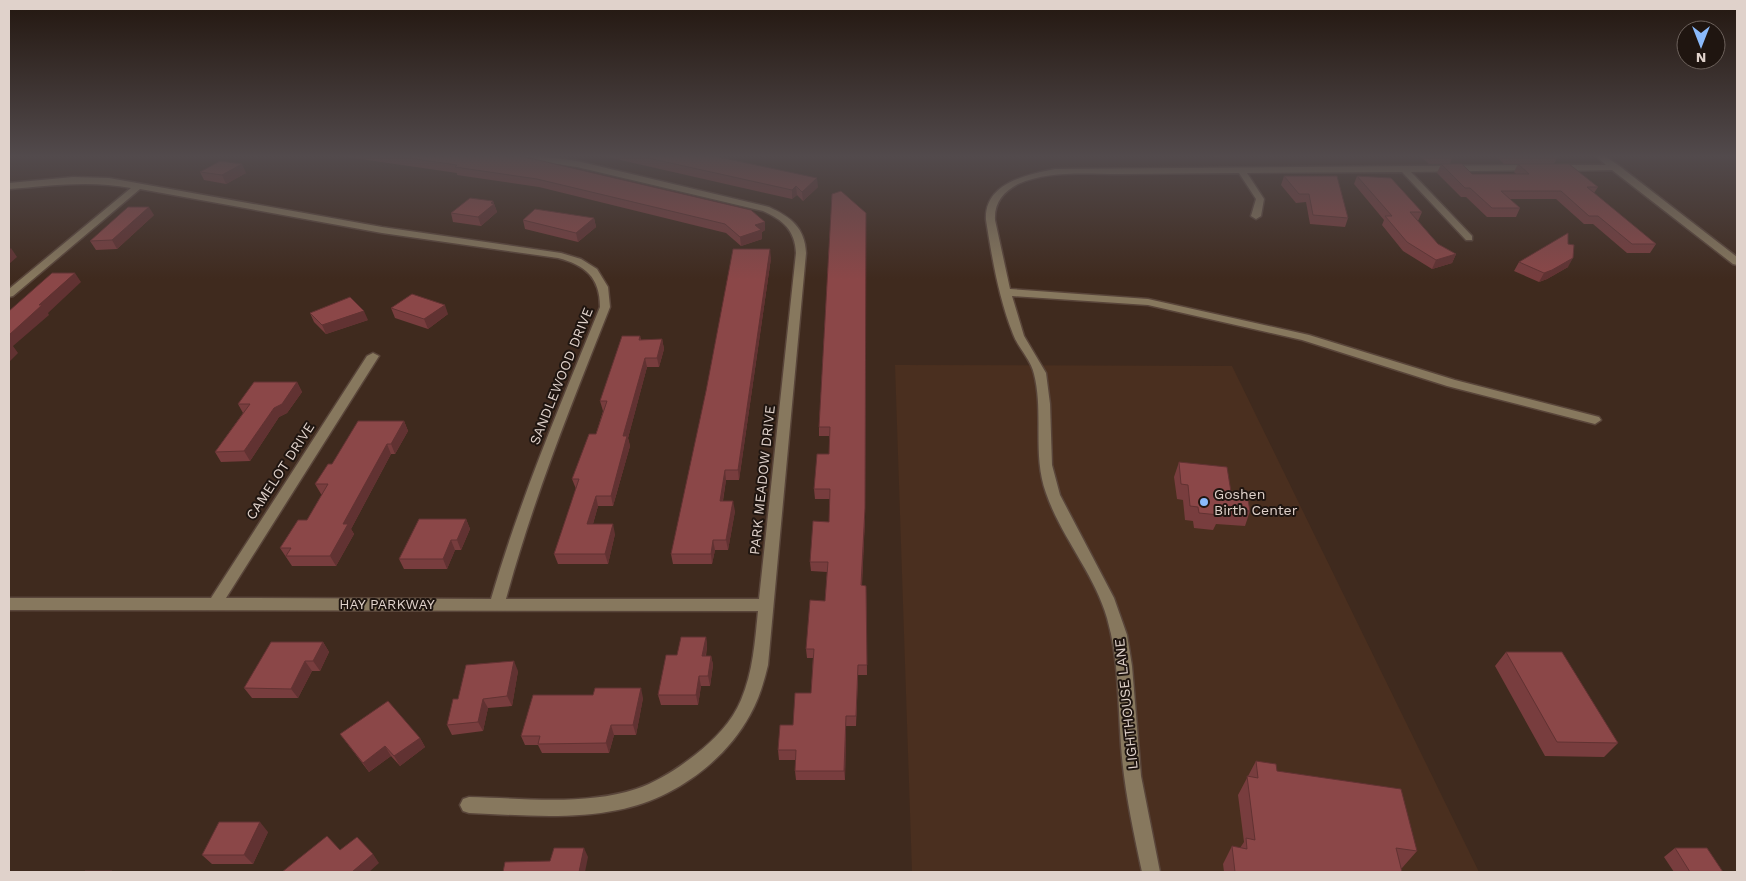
<svg xmlns="http://www.w3.org/2000/svg" width="1746" height="881" font-family="'Work Sans',sans-serif">
	<style>
		.built { fill: #4a2f1f }
		.lines { fill: none; stroke-linecap: round; stroke-linejoin: round }
		.minor-casing { stroke: #59453a; stroke-width: 3 }
		.minor { fill: #87785e; fill-rule: evenodd }
		.wall { fill: #783d3e }
		.shaded-wall { fill: #613232 }
		.building { fill: #8b4748; stroke: #613232 }
		.poi-dot { fill: #8abafc; stroke: #1f1510; stroke-width: 2 }
		.labels { text-anchor: middle; dominant-baseline: central; stroke-width: 4; stroke-linejoin: round; paint-order: stroke }
		.street-label { font-size: 14px; fill: #e0d2cb; stroke: #1f1510 }
		.poi-label { font-size: 14px; fill: #e0d2cb; stroke: #1f1510; text-anchor: start }
	</style>
	<rect width="100%" height="100%" fill="#3f2a1e"/>
	<!-- built -->
	<path class="built" d="M895,365l337,1 247,506h-567z"/>
	<g class="lines">
		<defs>
			<path id="minor" d="M519,156h21l37,5 192,46c22,10 36,21 37,46l-38,412c-4,17 -9,34 -18,50 -26,48 -79,85 -132,95 -49,10 -100,5 -149,3l-6,-2 -3,-6 3,-6 6,-2c54,1 115,9 167,-8 21,-7 41,-20 59,-34 18,-14 37,-33 46,-55 12,-28 14,-59 17,-89l-749,-1v-12h202l156,-242 6,-3 6,3 -153,242 265,1c29,-100 70,-196 109,-292 0,-30 -15,-42 -42,-49l-176,-25 -242,-44 -127,107 -4,1v-8l122,-101c-42,-8 -81,-2 -122,1v-6l64,-6 36,1 273,49 179,26 20,6 16,10 11,18 2,20c-38,96 -77,192 -104,292h253l37,-346c-1,-23 -13,-33 -33,-42l-186,-44 -54,-8z
				M1596,156h9l13,9 119,92v8l-4,-1 -121,-94 -55,1 -4,-3 4,-3h49z
				M1532,165l4,3 -1,2 -124,2 61,64v4h-6l-64,-68 -155,1 17,26 -3,17 -5,3 -5,-3 5,-17 -17,-26c-40,0 -79,1 -119,1 -33,0 -71,-4 -102,10 -15,8 -24,19 -23,36l15,69 138,10 161,36 146,45 144,37 2,3 -6,4 -148,-38 -145,-46 -154,-35 -136,-9 12,40 22,37 4,31 2,61 8,30 54,103 13,37 5,31 9,110 19,96h-18c-9,-42 -18,-84 -21,-126 -3,-43 -2,-86 -14,-128 -13,-45 -46,-81 -61,-125 -14,-39 -2,-80 -12,-119 -3,-15 -16,-26 -21,-40 -14,-35 -21,-76 -27,-114 -2,-37 40,-45 69,-51z"/>
		</defs>
		<!-- minor casing -->
		<use href="#minor" class="minor-casing"/>
		<!-- minor -->
		<use href="#minor" class="minor"/>
	</g>
	<!-- wall -->
	<path class="wall" d="M340,156h181l244,66v8l-3,2v7l-21,7 -15,-13 -187,-46 -82,-12v-2z
		M603,156h111l104,31 -15,14 -6,-6 -5,4z
		M1213,156h26l-25,1z
		M1420,156h33l-3,8h-21z
		M1496,156h62l-4,8h-50z
		M1441,164l31,10h44l-2,-2 4,-8 80,23 -4,6 62,51 -6,9h-23l-34,-29h-9l-28,-25h-46l10,9 -4,9h-29l-21,-20h-5l-24,-24z
		M200,172l46,1 -20,11 -22,-4z
		M1284,176l64,42 -3,9 -35,-3 -4,-22 -10,1 -15,-18z
		M1357,176l65,36 -4,9 20,23 18,10 -4,9 -20,6 -29,-18 -21,-26 2,-5 -30,-36z
		M832,194l33,324 -3,67 4,1 1,89h-9l-2,51h-10l-1,54h-49l-1,-9 1,-11h-17l-1,-10 33,-57 2,-35h-6l-1,-9 19,-48 2,-29 -16,-1 -1,-9 19,-40 1,-23h-15l-1,-10 15,-35v-18h-10v-9z
		M493,201l4,11 -16,14 -28,-4 -2,-9z
		M154,215l-37,34 -21,1 -6,-9z
		M594,218l2,9 -18,15 -53,-13 -2,-9z
		M771,258l-32,222h-13l-3,21 12,10 -7,39h-13l-3,14h-39l-2,-10z
		M1519,262l49,5 -21,12 -8,3 -25,-11z
		M391,308l57,6 -20,15 -33,-11z
		M310,313l58,7 -42,14 -12,-12z
		M640,336l1,4 21,-1 2,10 -5,18h-12l-19,71 2,8 -17,60h-15l-5,18 22,10 -7,30h-50l-4,-10 22,-65 -4,-10 24,-45 7,-23 -3,-10z
		M297,382l5,10 -15,21 -8,4 -29,44 -29,1 -6,-10 28,-39 -5,-9z
		M404,421l4,10 -13,23h-4l-40,75 3,5 -18,32h-44l-12,-18 27,-28 15,-26h-1l-6,-10 17,-20z
		M1179,462l52,30 19,19 -5,15 -29,-2 -3,6 -19,-2 -1,-7 -8,-1 -2,-20 -6,-1 -3,-22z
		M466,519l4,10 -9,21h-6l-8,19h-43l-5,-10z
		M706,637l1,9 -1,10h5l2,9 -3,21h-9l-3,19h-37l-3,-10 19,-40z
		M323,642l6,10 -9,19h-8l-14,27h-46l-8,-10z
		M1506,652l112,91 -14,14 -59,-1 -50,-90z
		M518,671l-6,35 -24,2 -5,23 -31,4 -5,-10 11,-26z
		M643,698l-7,37h-22l-5,18h-67l-4,-8h-13l-4,-9z
		M340,734l80,4 5,9 -25,19 -9,-10 -22,16z
		M1256,761l21,10 140,80 -15,17h-1l1,4h-178l-1,-8 9,-18 8,2 4,-6 -6,-47z
		M268,832l-15,32h-41l-10,-9z
		M1675,848l48,24h-49l-10,-15z"/>
	<!-- shaded-wall -->
	<path class="shaded-wall" d="M242,164l4,9 -20,11 -4,-9z
		M817,178l1,9 -15,14 -1,-9z
		M796,186l1,9 -5,4v-9z
		M493,201l4,11 -16,14 -3,-9z
		M149,207l5,8 -37,34 -5,-9z
		M866,213l-1,305 -4,77z
		M594,218l2,9 -18,15 -2,-9z
		M765,222v8l-3,2v7l-21,7 -1,-9 15,-12z
		M11,248l6,9 -8,7v-14z
		M770,249l1,9 -32,222 -1,-10z
		M1456,254l-4,9 -20,6 4,-9z
		M1573,258l-5,9 -21,12 -8,3 5,-9z
		M75,273l6,9 -33,31 1,2 -36,31 5,7 -9,9v-27l30,-30z
		M445,305l3,9 -20,15 -4,-10z
		M364,311l4,9 -42,14 -4,-9z
		M662,339l2,10 -5,18 -2,-9z
		M645,358l2,9 -19,71 2,8 -17,60 -2,-10 12,-60z
		M297,382l5,10 -15,21 -8,4 -29,44 -6,-10 30,-43z
		M404,421l4,10 -13,23 -4,-10z
		M387,444l4,10 -40,75 3,5 -18,32 -6,-10 13,-32z
		M725,470l1,10 -5,31 -1,-10z
		M596,496l2,10 -8,28 -3,-10z
		M733,501l2,10 -7,39 -2,-10z
		M466,519l4,10 -9,21 -4,-10z
		M613,524l2,10 -7,30 -3,-10z
		M451,540l4,10 -8,19 -4,-10z
		M713,540l2,10 -3,14 -1,-10z
		M706,637l1,9 -3,19 -2,-9z
		M323,642l6,10 -9,19 -7,-10z
		M711,656l2,9 -3,21 -2,-10z
		M305,661l7,10 -14,27 -7,-9z
		M514,661l4,10 -6,35 -5,-10z
		M699,676l2,10 -3,19 -2,-10z
		M641,688l2,10 -7,37 -3,-10z
		M483,699l5,9 -5,23 -5,-9z
		M846,716v10l-1,54 -1,-9z
		M611,725l3,10 -5,18 -3,-10z
		M420,738l5,9 -25,19 -6,-10z
		M385,746l6,10 -22,16 -6,-9z
		M260,822l8,10 -15,32 -9,-9z
		M584,848l4,9 -3,15h-6z
		M373,854l6,9 -10,9h-17z"/>
	<!-- building -->
	<path class="building" d="M395,156h126l230,54 14,12 -10,3 6,5 -21,7 -15,-13 -188,-45 -82,-12 2,-2z
		M639,156h75l103,22 -15,14 -6,-6 -4,4z
		M220,161l22,3 -20,11 -22,-3z
		M1441,164h21l10,10h57l-11,-10h51l29,23h-11l69,57h-24l-34,-28h-9l-28,-25h-60l19,17h-28l-22,-20h-5z
		M1284,176h53l11,42 -35,-3 -4,-21h-10z
		M1357,176l34,2 31,34h-12l28,32 18,10 -20,6 -29,-18 -22,-26h7z
		M841,191l25,22 -1,295 -4,77 5,1 1,79h-9l-2,51h-10l-2,55h-49l1,-21h-18l2,-25h13l2,-32h16l3,-44h-8l4,-49 15,1 3,-39h-18l3,-41 16,1 1,-33h-16l3,-35h12l1,-27h-11l13,-233z
		M470,198l23,3 -2,2 3,1 -16,13 -27,-4z
		M128,207h21l-37,33 -22,1z
		M535,209l59,9 -18,15 -53,-13z
		M1568,233v11l6,1 -1,13 -21,12 -8,3 -25,-11z
		M733,249h37l-32,221h-13l-5,31h13l-7,39h-13l-2,14h-40l35,-163z
		M52,273h23l-36,32h3l-33,30v-24z
		M412,294l33,11 -21,14 -33,-11z
		M350,297l14,14 -42,14 -12,-12z
		M622,336h18l-1,4 23,-1 -5,19h-12l-22,78h4l-16,60h-15l-9,28h26l-8,30h-51l25,-75h-7l17,-45h7l11,-33h-7z
		M254,382h43l-15,22 -8,4 -30,43 -29,1 35,-48h-12z
		M358,421h46l-13,23h-4l-44,80h5l-18,32h-44l5,-8h-11l18,-28h9l21,-36h-13l13,-20h4z
		M1179,462l48,5 4,25 16,2 3,17 -32,-2 1,6 -20,-2 -1,-6 -8,-1 -2,-21 -7,-1z
		M419,519h47l-9,21h-6l-8,19h-44z
		M681,637h25l-4,19h9l-3,20h-9l-3,19h-38l8,-40h11z
		M271,642h52l-10,19h-8l-14,28 -47,-1z
		M1506,652h56l56,91 -61,-1z
		M514,661l-7,35 -24,3 -5,23 -31,3 6,-26h5l8,-34z
		M595,688h46l-8,37h-22l-5,18 -68,1 2,-8h-19l12,-41h60z
		M388,701l32,37 -26,18 -9,-10 -22,17 -23,-29z
		M1256,761l20,3 1,7 124,18 16,62 -21,-3 6,24h-167l-3,-26 15,3 -1,-11 9,2 -8,-64 11,2z
		M219,822h41l-16,33h-42z
		M327,836l13,14 17,-13 16,17 -21,18h-70z
		M554,848h30l-5,24h-99h23l2,-10 45,-1z
		M1675,848h32l16,24h-33z
		M85,871h27l-1,1h-27z"/>
	<!-- sky -->
	<linearGradient id="sky" x2="0" y2="1"><stop stop-color="#231710"/><stop offset="0.56" stop-color="#524a4c"/><stop offset="1" stop-color="#524a4c" stop-opacity="0"/></linearGradient>
	<rect width="1746" height="279" fill="url(#sky)"/>
	<!-- markers -->
	<circle class="poi-dot" cx="1204" cy="502" r="5"/>
	<g class="labels">
		<!-- street labels -->
		<g class="street-label">
			<text transform="translate(561 376) rotate(-68)">SANDLEWOOD DRIVE</text>
			<text transform="translate(280 471) rotate(-57)">CAMELOT DRIVE</text>
			<text transform="translate(762 480) rotate(-84)">PARK MEADOW DRIVE</text>
			<text x="387" y="604">HAY PARKWAY</text>
			<text transform="translate(1126 704) rotate(-96)">LIGHTHOUSE LANE</text>
		</g>
		<!-- poi labels -->
		<g class="poi-label">
			<text x="1214" y="494">Goshen<tspan x="1214" dy="16">Birth Center</tspan></text>
		</g>
	</g>
	<!-- border -->
	<rect width="1746" height="881" fill="none" stroke="#e0d2cb" stroke-width="20"/>
	<!-- north arrow -->
	<g transform="translate(1701 45) rotate(180)"><circle r="24" fill="#1f1510" stroke="#6c615b"/>
	<path d="M0-4L9 19L0 12L-9 19Z" fill="#8abafc"/>
	<text y="-8" font-size="14" font-weight="bold" text-anchor="middle" fill="#e0d2cb">N</text>
	</g>
</svg>
